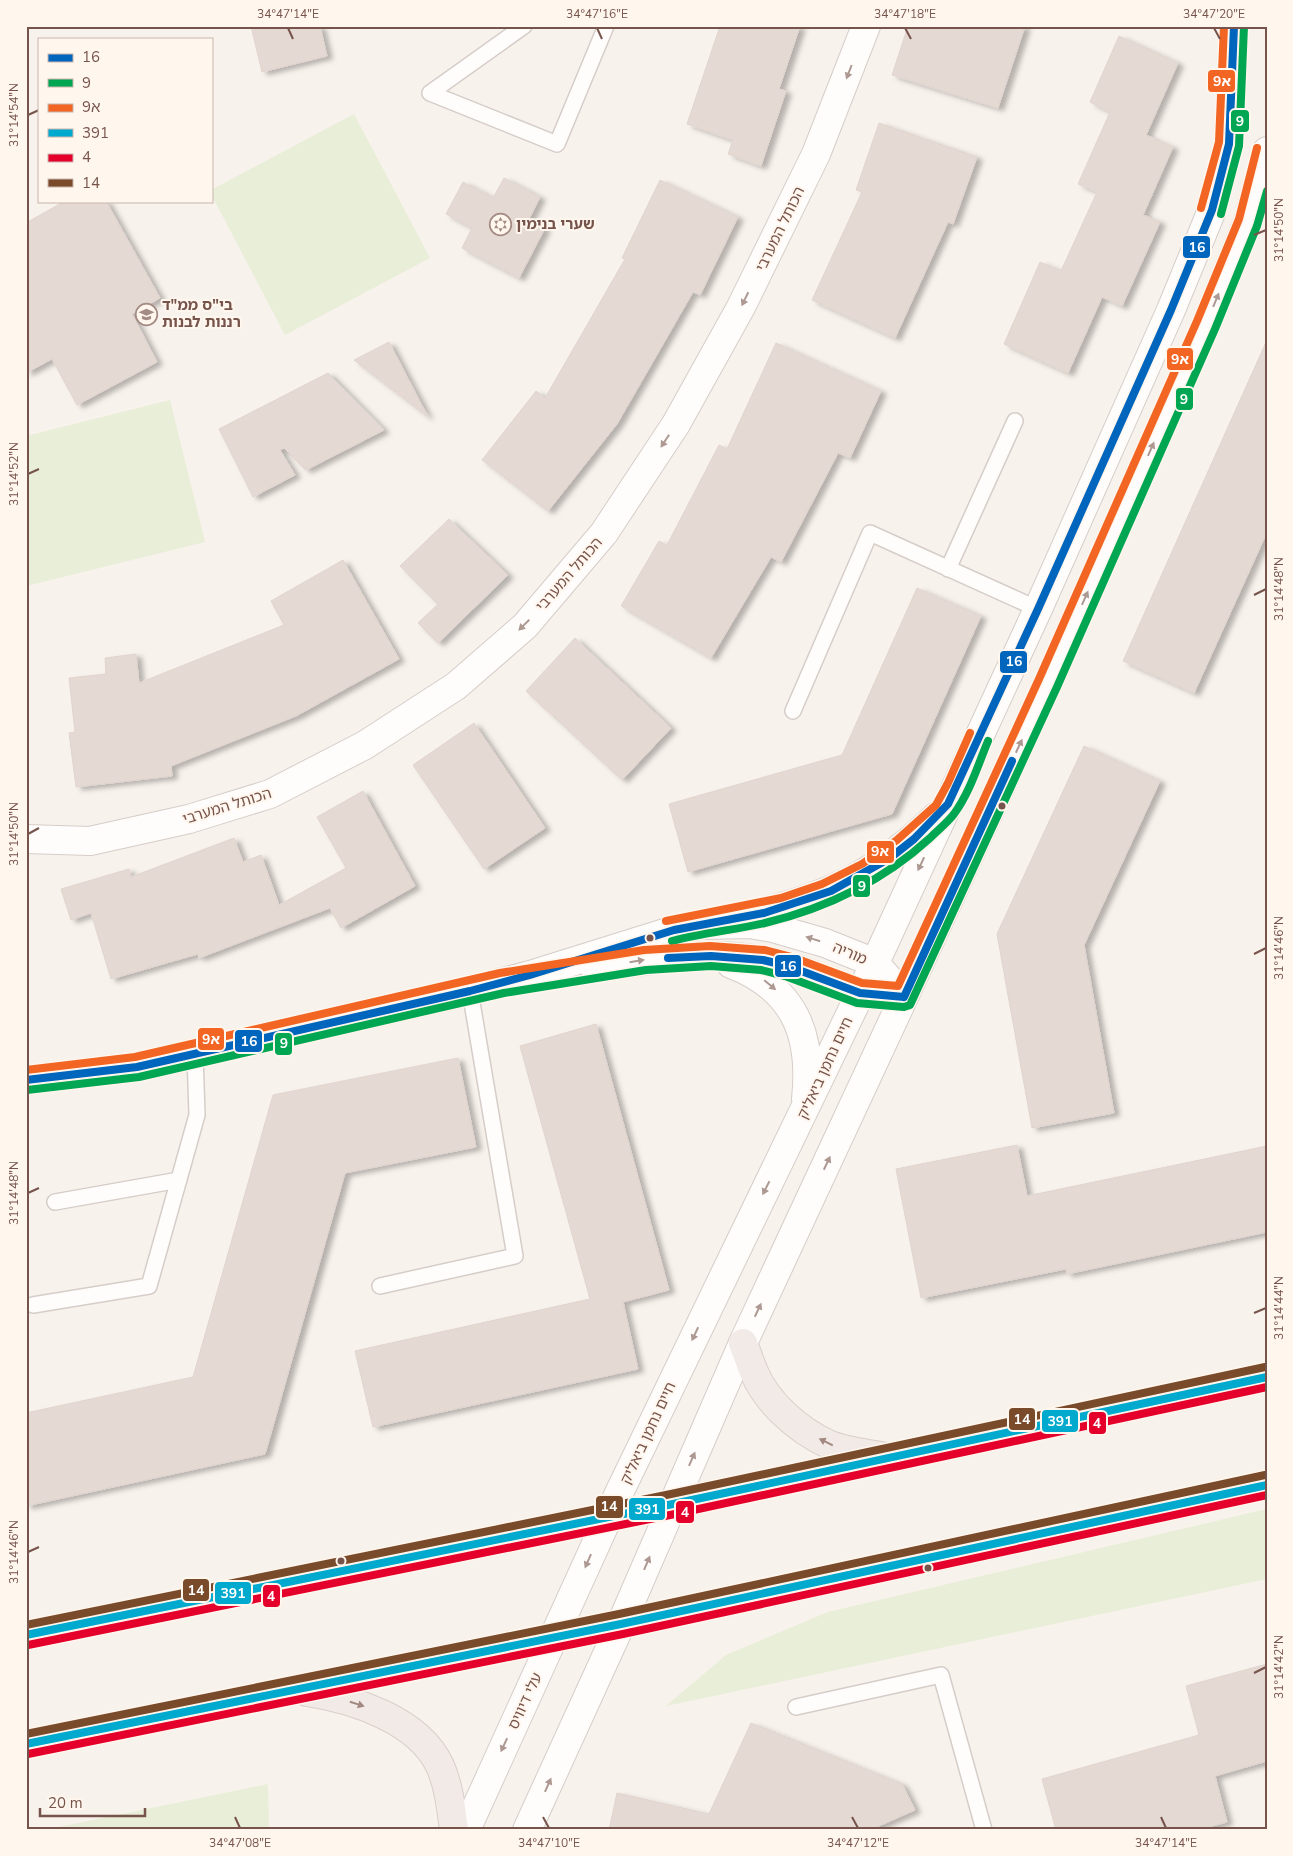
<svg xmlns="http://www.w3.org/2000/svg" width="1293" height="1856" font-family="'Nunito Sans','Noto Sans Hebrew',sans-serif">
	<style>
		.green { fill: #e8eed7 }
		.building { fill: #e4d9d3; stroke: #e1d4ce; filter: url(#shadow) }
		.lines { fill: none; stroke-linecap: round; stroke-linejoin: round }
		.service-casing { stroke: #d6cdc8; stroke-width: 18 }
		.minor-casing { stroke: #d6cdc8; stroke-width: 30 }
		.tertiary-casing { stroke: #d6cdc8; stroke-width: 30 }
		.trunk-casing { stroke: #d9ceca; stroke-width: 30 }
		.service { stroke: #fefdfc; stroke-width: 15 }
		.minor { stroke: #fefdfc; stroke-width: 28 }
		.tertiary { stroke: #fefdfc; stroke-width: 28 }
		.trunk { stroke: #f2eae6; stroke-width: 28 }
		.bus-1-casing { stroke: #fff6ee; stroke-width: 11 }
		.bus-2-casing { stroke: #fff6ee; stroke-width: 11 }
		.bus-3-casing { stroke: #fff6ee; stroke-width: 11 }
		.bus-4-casing { stroke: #fff6ee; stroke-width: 11 }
		.bus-5-casing { stroke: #fff6ee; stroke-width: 11 }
		.bus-6-casing { stroke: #fff6ee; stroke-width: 11 }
		.bus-1 { stroke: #0065bd; stroke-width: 8 }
		.bus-2 { stroke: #00a651; stroke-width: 8 }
		.bus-3 { stroke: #f26522; stroke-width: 8 }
		.bus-4 { stroke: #00a9ce; stroke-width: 8 }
		.bus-5 { stroke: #e4002b; stroke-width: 8 }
		.bus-6 { stroke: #7a4b2a; stroke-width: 8 }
		.oneway { fill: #ad9892 }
		.oneway2 { fill: #a28881 }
		.ticks { fill: none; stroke: #77544b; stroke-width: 2 }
		.bus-dot { fill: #77544b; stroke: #fff6ee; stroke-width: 2 }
		.labels { text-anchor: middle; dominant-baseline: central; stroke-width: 4; stroke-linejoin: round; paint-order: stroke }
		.poi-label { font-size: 15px; font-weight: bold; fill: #77544b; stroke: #fff6ee; text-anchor: start }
		.street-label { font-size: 15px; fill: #77544b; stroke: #fff6ee }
		.line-badge { stroke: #fff6ee; stroke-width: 2 }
		.badge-label { font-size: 14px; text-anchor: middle; font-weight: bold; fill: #fff }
		.neatline { fill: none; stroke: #77544b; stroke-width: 2 }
		.ticks-label { font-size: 12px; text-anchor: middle; fill: #77544b }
	</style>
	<defs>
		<filter id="shadow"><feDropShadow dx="5.5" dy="3" stdDeviation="2.5" flood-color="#0004"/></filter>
	</defs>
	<rect width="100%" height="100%" fill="#f8f2ec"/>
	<!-- green -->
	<path class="green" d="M354,114l76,144 -145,77 -74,-141v-4z
		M170,400l35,142 -179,44v-150z
		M1267,1509v70l-601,127 60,-51 102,-43z
		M268,1784l1,46h-225z"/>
	<!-- building -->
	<path class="building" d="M251,26h69l7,30 -65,16z
		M720,26h80l-21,63 7,2 -25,75 -33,-12 5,-14 -46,-16z
		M908,26h117l-27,82 -106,-33z
		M1119,36l59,27 -32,72 27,12 -30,68 17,7 -38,84 -20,-9 -34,76 -64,-29 36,-82 21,9 36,-79 -19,-8 32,-72 -20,-10z
		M879,123l98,34 -24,67 -5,-2 -53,116 -83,-38 50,-108 -6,-2z
		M504,178l36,19 -11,22 16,9 -26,50 -57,-30 10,-20 -26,-14 17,-32 30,16z
		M660,180l78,37 -38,78 -7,-3 -76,132 -69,87 -66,-51 54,-69 9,7 80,-139 -3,-1z
		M65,201h41l54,97 -28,16 25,48 -80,43 -25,-46 -26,14v-150z
		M1267,340v192l-73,161 -71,-32z
		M389,342l39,75 -74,-57z
		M776,343l105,48 -31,67 -12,-5 -57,109 -10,-5 -60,101 -90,-52 38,-65 8,4 52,-100 8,4z
		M328,373l56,57 -78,40 -22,-22 -4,2 15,25 -42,22 -34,-68z
		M449,519l59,56 -70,68 -20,-20 20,-19 -38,-38z
		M343,560l56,99 -103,57 -125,50 1,10 -96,11 -7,-54 6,-1 -6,-54 37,-4 -1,-16 31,-4 3,29 145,-58 -13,-24z
		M917,588l64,28 -89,198 -204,58 -19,-68 173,-49z
		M575,638l96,90 -49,52 -96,-89z
		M474,723l71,105 -61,41 -71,-104z
		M1084,746l76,35 -76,164 30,168 -82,15 -35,-194z
		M363,791l52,95 -74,42 -11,-20 -131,50 -1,-4 -87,25 -20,-66 -20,7 -10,-31 68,-20 2,8 103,-39 9,24 18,-7 18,50 67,-37 -29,-51z
		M596,1024l73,266 -46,12 15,67 -265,58 -18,-76 235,-52 -70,-253z
		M458,1058l18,89 -131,26 -80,281 -239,52v-93l167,-36 80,-282z
		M1017,1145l10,51 240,-50v86l-200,42 -1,-5 -145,29 -25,-129z
		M1267,1664v97l-52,15 12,46 -29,8h-142l-14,-51 157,-44 -13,-49z
		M751,1723l151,61 13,26 -45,20h-261l8,-37 92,21z"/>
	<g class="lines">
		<defs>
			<path id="service" d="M430,93l127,51 49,-118
				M430,93l94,-67
				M948,569l67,-148
				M793,711l77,-178 168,76
				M55,1202l124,-22
				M380,1286l135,-30 -45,-265
				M33,1305l116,-19 48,-171 -2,-61
				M796,1707l145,-32 43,155"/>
			<path id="minor" d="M26,839l64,2 99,-22 81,-25 95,-49 91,-59 69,-60 79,-93 72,-109 65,-117 75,-153 50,-128"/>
			<path id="tertiary" d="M741,917c80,-16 137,-43 196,-101
				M731,964c63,24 82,70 75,135
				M595,968c64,-10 129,-20 193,-2 30,9 58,25 90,29
				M26,1080l111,-13 333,-76 60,-16 144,-45 26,-5 50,-1 23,4 52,15 50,20 29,34
				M466,1830l154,-339 255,-528 163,-354 133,-299 41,-100 17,-66 5,-118
				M527,1830l94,-206 122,-281 161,-346 144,-314 158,-358 42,-103 19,-71"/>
			<path id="trunk" d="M743,1343c4,10 7,20 11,29 13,31 44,58 74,72 16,7 36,9 53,12
				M26,1635l647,-131 594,-127
				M307,1692c46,7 112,28 133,74 9,20 11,42 14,64
				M26,1744l595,-120 646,-139"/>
		</defs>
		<!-- service casing -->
		<use href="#service" class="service-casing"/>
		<!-- minor casing -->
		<use href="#minor" class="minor-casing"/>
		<!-- tertiary casing -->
		<use href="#tertiary" class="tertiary-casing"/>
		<!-- trunk casing -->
		<use href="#trunk" class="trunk-casing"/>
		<!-- service -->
		<use href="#service" class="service"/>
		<!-- minor -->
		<use href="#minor" class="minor"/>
		<!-- tertiary -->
		<use href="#tertiary" class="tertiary"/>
		<!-- trunk -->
		<use href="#trunk" class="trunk"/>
		<defs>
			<path id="bus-1" d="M668,958l43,-2 52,4 25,6 72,27 44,4
				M904,997l108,-236
				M26,1080l111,-13 333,-76 60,-16 144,-45 90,-17 67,-22 59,-33 24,-19 34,-35 90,-195 133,-299 41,-100 17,-66 5,-118"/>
			<path id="bus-2" d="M1221,214l18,-68 5,-120
				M672,941c30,-8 62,-11 93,-18 62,-15 118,-42 165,-85 8,-8 17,-15 24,-24 16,-22 24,-49 34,-73
				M27,1090l112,-13 365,-84 142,-23 65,-4 50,4 24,6 72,27 47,4 6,-2 147,-318 158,-358 42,-103 10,-35"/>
			<path id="bus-3" d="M1201,208l18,-66 5,-116
				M666,921l115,-23 41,-14 40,-20 35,-24 39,-35 12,-22 22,-50
				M26,1070l109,-13 365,-84 144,-23 66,-4 55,4 27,7 70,26 36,3 141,-307 158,-358 42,-102 18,-71"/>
			<path id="bus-4" d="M26,1635l647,-131 594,-127
				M26,1744l595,-120 646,-139"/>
			<path id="bus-5" d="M28,1645l647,-131 592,-127
				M28,1754l595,-120 644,-139"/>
			<path id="bus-6" d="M26,1625l645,-131 594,-127
				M26,1734l593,-120 646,-139"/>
		</defs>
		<!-- bus-1 casing -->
		<use href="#bus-1" class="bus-1-casing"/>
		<!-- bus-2 casing -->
		<use href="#bus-2" class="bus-2-casing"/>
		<!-- bus-3 casing -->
		<use href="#bus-3" class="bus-3-casing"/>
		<!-- bus-4 casing -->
		<use href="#bus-4" class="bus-4-casing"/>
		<!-- bus-5 casing -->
		<use href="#bus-5" class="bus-5-casing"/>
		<!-- bus-6 casing -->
		<use href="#bus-6" class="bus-6-casing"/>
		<!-- bus-1 -->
		<use href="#bus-1" class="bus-1"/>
		<!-- bus-2 -->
		<use href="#bus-2" class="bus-2"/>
		<!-- bus-3 -->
		<use href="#bus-3" class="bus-3"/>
		<!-- bus-4 -->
		<use href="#bus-4" class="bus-4"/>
		<!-- bus-5 -->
		<use href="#bus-5" class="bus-5"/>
		<!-- bus-6 -->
		<use href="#bus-6" class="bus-6"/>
	</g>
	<!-- one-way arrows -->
	<defs><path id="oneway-solid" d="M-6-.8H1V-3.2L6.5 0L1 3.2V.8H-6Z" transform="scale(1.25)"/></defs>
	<g class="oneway">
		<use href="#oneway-solid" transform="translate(849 72) rotate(111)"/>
		<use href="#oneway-solid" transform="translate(745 299) rotate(116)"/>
		<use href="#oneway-solid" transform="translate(1216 300) rotate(-68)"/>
		<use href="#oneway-solid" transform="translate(665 441) rotate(123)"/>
		<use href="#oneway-solid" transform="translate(1151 449) rotate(-66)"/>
		<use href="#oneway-solid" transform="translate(1085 598) rotate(-66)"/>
		<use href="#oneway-solid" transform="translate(524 625) rotate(135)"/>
		<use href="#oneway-solid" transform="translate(1019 746) rotate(-65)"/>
		<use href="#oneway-solid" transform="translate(921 864) rotate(115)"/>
		<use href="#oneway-solid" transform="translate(813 939) rotate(-162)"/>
		<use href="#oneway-solid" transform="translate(637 961) rotate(-9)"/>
		<use href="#oneway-solid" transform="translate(770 985) rotate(40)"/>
		<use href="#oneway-solid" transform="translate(827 1163) rotate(-65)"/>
		<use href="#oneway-solid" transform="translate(766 1188) rotate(117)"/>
		<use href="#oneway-solid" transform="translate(758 1310) rotate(-65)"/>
		<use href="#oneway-solid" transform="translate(695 1334) rotate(115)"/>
		<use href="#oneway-solid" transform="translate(692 1459) rotate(-66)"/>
		<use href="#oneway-solid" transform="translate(588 1561) rotate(114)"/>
		<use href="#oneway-solid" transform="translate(647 1563) rotate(-67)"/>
		<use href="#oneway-solid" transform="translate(504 1745) rotate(115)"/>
		<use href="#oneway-solid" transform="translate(548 1785) rotate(-66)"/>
	</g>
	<g class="oneway2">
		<use href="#oneway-solid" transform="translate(826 1442) rotate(-154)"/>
		<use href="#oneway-solid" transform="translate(357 1704) rotate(18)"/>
	</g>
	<!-- ticks -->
	<path class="ticks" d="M288,28l5,11M597,28l5,11M905,28l6,11M1214,28l6,11M28,115l11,-5M1254,235l12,-5M28,474l11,-5M1254,595l12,-6M28,834l11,-6M1254,954l12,-6M28,1193l11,-5M1254,1313l12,-5M28,1552l11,-5M1254,1673l12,-6M235,1817l5,11M543,1817l6,11M852,1817l6,11M1161,1817l5,11"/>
	<!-- icons -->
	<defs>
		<symbol id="synagogue-ring" viewBox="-11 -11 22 22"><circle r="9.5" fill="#fff6ee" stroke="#a48b83" stroke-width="1.5"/><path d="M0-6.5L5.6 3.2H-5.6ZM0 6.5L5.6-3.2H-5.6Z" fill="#a48b83"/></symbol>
		<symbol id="school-ring" viewBox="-11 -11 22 22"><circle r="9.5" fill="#fff6ee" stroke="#a48b83" stroke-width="1.5"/><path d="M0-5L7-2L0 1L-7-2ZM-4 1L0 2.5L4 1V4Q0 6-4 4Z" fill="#a48b83"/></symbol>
	</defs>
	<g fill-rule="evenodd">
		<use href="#synagogue-ring" x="488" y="212" width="25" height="25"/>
		<use href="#school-ring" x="134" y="302" width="25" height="25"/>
	</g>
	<!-- markers -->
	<g class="bus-dot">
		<circle cx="1002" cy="806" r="4.5"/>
		<circle cx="650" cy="938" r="4.5"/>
		<circle cx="341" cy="1561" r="4.5"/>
		<circle cx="928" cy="1568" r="4.5"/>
	</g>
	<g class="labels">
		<!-- poi labels -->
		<g class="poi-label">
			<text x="516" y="224">שערי בנימין</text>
			<text x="162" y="305">בי"ס ממ"ד<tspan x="162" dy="17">רננות לבנות</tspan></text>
		</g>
		<!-- street labels -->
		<g class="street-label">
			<text transform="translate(780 229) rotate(-64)">הכותל המערבי</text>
			<text transform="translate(569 574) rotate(-49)">הכותל המערבי</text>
			<text transform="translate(227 806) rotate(-17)">הכותל המערבי</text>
			<text transform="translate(850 953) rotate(23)">מוריה</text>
			<text transform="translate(825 1068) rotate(-65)">חיים נחמן ביאליק</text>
			<text transform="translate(648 1433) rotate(-65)">חיים נחמן ביאליק</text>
			<text transform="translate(525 1701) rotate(-65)">עלי דיוויס</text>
		</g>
	</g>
	<g class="line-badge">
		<rect x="1207" y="69" width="29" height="24" rx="5" fill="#f26522"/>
		<rect x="1230" y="109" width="20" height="24" rx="5" fill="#00a651"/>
		<rect x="1182" y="235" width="29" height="24" rx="5" fill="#0065bd"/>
		<rect x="1166" y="347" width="28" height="24" rx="5" fill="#f26522"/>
		<rect x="1175" y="387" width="19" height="24" rx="5" fill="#00a651"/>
		<rect x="999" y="650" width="29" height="24" rx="5" fill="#0065bd"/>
		<rect x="866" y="840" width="29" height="24" rx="5" fill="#f26522"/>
		<rect x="852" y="874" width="19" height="24" rx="5" fill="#00a651"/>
		<rect x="774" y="954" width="28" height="24" rx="5" fill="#0065bd"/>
		<rect x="197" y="1027" width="28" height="24" rx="5" fill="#f26522"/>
		<rect x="234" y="1029" width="29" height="24" rx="5" fill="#0065bd"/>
		<rect x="274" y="1032" width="19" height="24" rx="5" fill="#00a651"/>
		<rect x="1008" y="1407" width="28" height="24" rx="5" fill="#7a4b2a"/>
		<rect x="1041" y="1409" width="38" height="24" rx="5" fill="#00a9ce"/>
		<rect x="1088" y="1411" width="19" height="24" rx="5" fill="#e4002b"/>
		<rect x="595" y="1495" width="29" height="24" rx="5" fill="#7a4b2a"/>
		<rect x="628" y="1497" width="38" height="24" rx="5" fill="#00a9ce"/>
		<rect x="675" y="1500" width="20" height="24" rx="5" fill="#e4002b"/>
		<rect x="182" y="1578" width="28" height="24" rx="5" fill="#7a4b2a"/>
		<rect x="214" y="1581" width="38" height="24" rx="5" fill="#00a9ce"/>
		<rect x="262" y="1584" width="19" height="24" rx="5" fill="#e4002b"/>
	</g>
	<g class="badge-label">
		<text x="1222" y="86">9א</text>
		<text x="1240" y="126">9</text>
		<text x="1197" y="252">16</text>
		<text x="1180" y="364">9א</text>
		<text x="1184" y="404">9</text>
		<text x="1014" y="666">16</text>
		<text x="880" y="856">9א</text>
		<text x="862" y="891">9</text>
		<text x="788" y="971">16</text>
		<text x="211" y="1044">9א</text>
		<text x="249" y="1046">16</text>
		<text x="284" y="1048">9</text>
		<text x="1022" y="1424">14</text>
		<text x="1060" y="1426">391</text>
		<text x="1097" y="1428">4</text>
		<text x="609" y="1511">14</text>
		<text x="647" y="1514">391</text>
		<text x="685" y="1517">4</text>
		<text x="196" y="1595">14</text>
		<text x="233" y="1598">391</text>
		<text x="271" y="1601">4</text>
	</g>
	<!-- border -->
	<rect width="1293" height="1856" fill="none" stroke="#fff6ee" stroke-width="55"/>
	<!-- legend -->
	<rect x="38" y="38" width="175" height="165" fill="#fff6ee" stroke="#c9b5ad"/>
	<rect x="48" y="54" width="25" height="8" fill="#0065bd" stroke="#c9b5ad"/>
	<text x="82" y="62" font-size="15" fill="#77544b">16</text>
	<rect x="48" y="79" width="25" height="8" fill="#00a651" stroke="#c9b5ad"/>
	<text x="82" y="88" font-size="15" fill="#77544b">9</text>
	<rect x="48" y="104" width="25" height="8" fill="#f26522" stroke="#c9b5ad"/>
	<text x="82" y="112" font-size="15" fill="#77544b">9א</text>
	<rect x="48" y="129" width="25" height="8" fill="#00a9ce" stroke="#c9b5ad"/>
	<text x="82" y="138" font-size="15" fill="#77544b">391</text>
	<rect x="48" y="154" width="25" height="8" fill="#e4002b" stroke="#c9b5ad"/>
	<text x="82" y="162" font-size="15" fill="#77544b">4</text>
	<rect x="48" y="179" width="25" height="8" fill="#7a4b2a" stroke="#c9b5ad"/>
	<text x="82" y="188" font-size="15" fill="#77544b">14</text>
	<!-- scale -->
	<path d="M40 1808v8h105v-8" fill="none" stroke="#77544b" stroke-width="2.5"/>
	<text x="48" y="1808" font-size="15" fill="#77544b" stroke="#fff6ee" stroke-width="4" paint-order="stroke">20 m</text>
	<rect x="28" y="28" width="1238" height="1800" class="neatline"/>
	<g class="ticks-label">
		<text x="288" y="18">34°47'14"E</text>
		<text x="597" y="18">34°47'16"E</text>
		<text x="905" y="18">34°47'18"E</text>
		<text x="1214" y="18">34°47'20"E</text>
		<text transform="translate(14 115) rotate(-90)" y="4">31°14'54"N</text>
		<text transform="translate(1279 230) rotate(-90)" y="4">31°14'50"N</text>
		<text transform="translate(14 474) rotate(-90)" y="4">31°14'52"N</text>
		<text transform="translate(1279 589) rotate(-90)" y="4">31°14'48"N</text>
		<text transform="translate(14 834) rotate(-90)" y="4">31°14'50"N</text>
		<text transform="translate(1279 948) rotate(-90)" y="4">31°14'46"N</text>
		<text transform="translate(14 1193) rotate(-90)" y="4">31°14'48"N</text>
		<text transform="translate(1279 1308) rotate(-90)" y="4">31°14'44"N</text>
		<text transform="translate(14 1552) rotate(-90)" y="4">31°14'46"N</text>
		<text transform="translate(1279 1667) rotate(-90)" y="4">31°14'42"N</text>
		<text x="240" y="1847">34°47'08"E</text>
		<text x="549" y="1847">34°47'10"E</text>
		<text x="858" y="1847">34°47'12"E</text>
		<text x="1166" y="1847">34°47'14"E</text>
	</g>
</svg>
